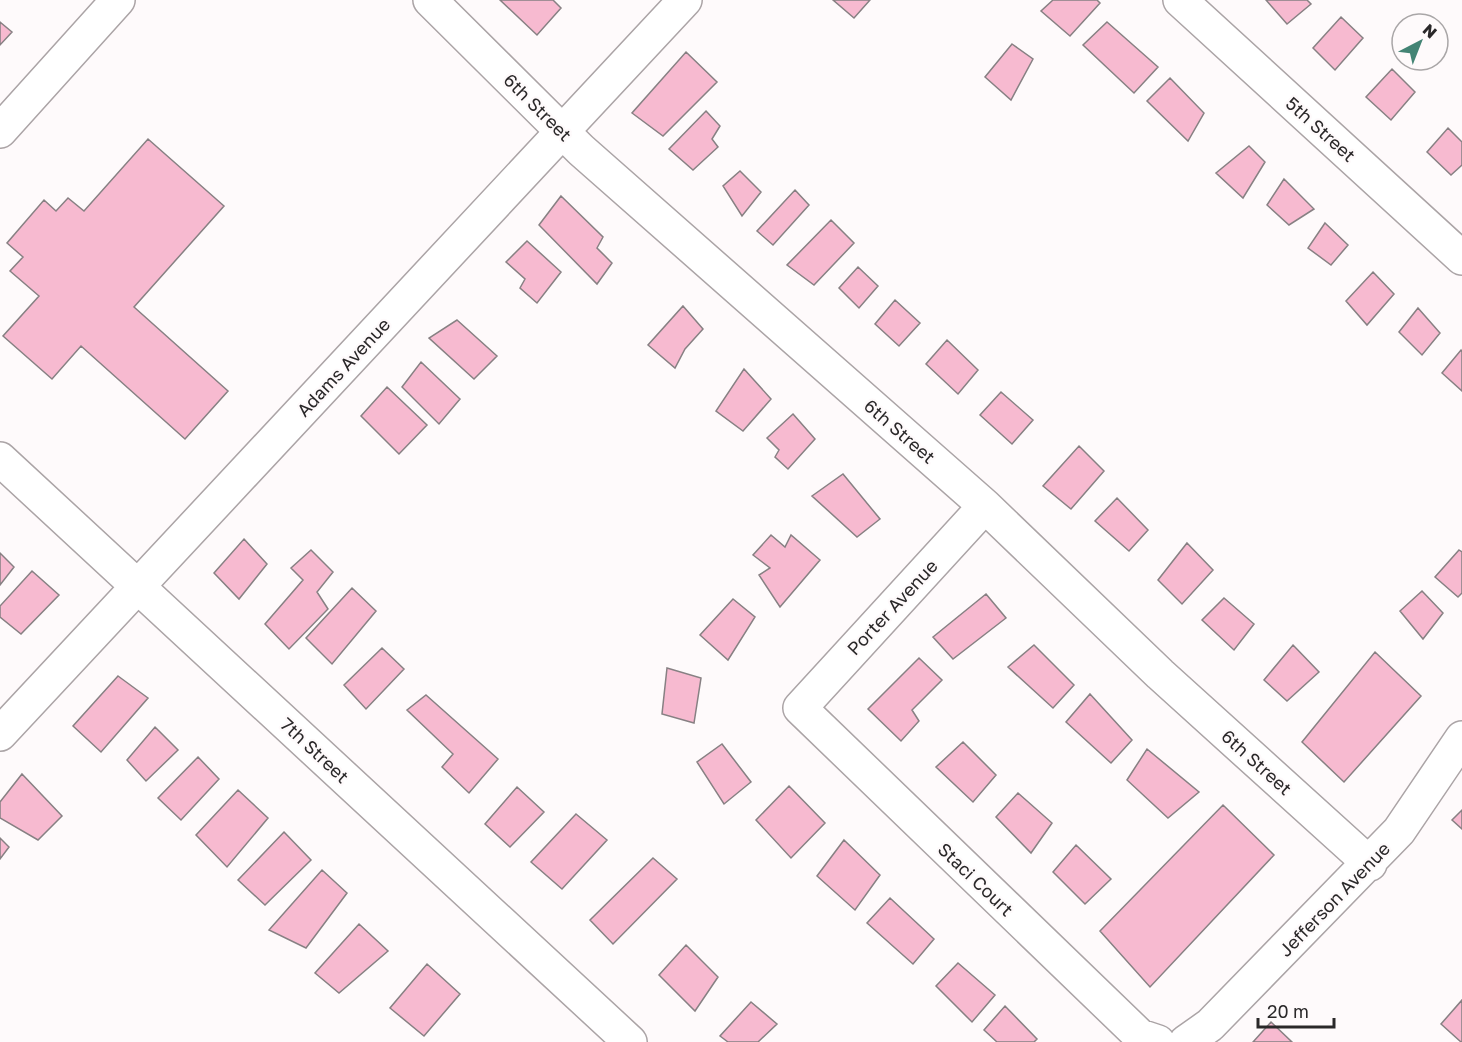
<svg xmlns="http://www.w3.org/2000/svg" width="1462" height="1042" font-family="'Golos Text',sans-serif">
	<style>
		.building { fill: #f7bad0; stroke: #878083; stroke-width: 1.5 }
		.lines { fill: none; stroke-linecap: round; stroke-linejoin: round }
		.minor-casing { stroke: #aba4a6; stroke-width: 36 }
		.minor { stroke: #fff; stroke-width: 33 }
		.labels { text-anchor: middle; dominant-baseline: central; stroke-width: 4.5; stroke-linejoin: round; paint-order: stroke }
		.street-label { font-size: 18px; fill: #2a2829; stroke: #fefafb }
	</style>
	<rect width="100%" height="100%" fill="#fefafb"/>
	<!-- building -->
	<path class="building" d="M500,0h53l8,8 -24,27z
		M833,0h37l-16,18z
		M1053,0h44l3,3 -30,33 -29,-25z
		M1266,0h41l4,4 -24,20z
		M1341,17l22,21 -28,32 -22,-22z
		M0,22l12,10 -12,13z
		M1107,22l51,45 -24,26 -51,-48z
		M1012,44l21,15 -22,41 -26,-23z
		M686,52l31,30 -54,54 -31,-23z
		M1392,69l23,23 -24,28 -25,-23z
		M1170,78l34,35 -16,28 -41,-40z
		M706,111l14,15 -8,13 6,8 -25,23 -24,-21z
		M1448,128l14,14v23l-11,10 -24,-23z
		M148,139l76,67 -90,101 94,84 -43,48 -104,-93 -29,33 -49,-43 36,-40 -29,-25 13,-14 -16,-14 37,-43 12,11 12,-13 16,13z
		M1249,146l16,16 -22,36 -27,-25z
		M740,171l21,21 -19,24 -19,-30z
		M1284,179l30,30 -25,16 -22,-20z
		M795,190l14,15 -36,40 -16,-14z
		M561,196l42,41 -6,11 15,15 -15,21 -58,-59z
		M831,220l23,23 -40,42 -27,-20z
		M1325,223l23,22 -17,20 -23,-17z
		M527,241l34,31 -24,31 -17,-15 5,-9 -19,-17z
		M858,267l20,19 -19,22 -20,-20z
		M1373,272l21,22 -27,31 -21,-24z
		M895,300l25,23 -21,23 -24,-22z
		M683,306l20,23 -18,20 -10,19 -27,-23z
		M1418,308l22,25 -18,22 -23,-23z
		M457,320l40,36 -23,23 -45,-41z
		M947,340l31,30 -20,24 -32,-30z
		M1461,350l1,2v39l-20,-18z
		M421,362l39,37 -21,25 -37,-37z
		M744,369l27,30 -28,32 -27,-20z
		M387,387l40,38 -28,29 -38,-38z
		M1001,392l32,28 -21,24 -32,-29z
		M793,414l22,25 -27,30 -13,-12 4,-7 -12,-12z
		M1079,446l25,25 -33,38 -28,-23z
		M843,474l37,45 -23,18 -45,-41z
		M1117,498l31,32 -19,21 -34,-30z
		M771,535l14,12 6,-12 29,25 -40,47 -21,-32 11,-7 -17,-13z
		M244,539l23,25 -28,35 -25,-26z
		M1187,543l26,27 -31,34 -24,-24z
		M311,550l22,22 -16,20 11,17 -39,40 -24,-25 38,-44 -12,-12z
		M1459,550l3,2v41l-4,4 -23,-20z
		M0,553l14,14 -14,18z
		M32,571l27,24 -38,39 -21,-17v-11z
		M352,588l24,23 -44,53 -26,-26z
		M1422,591l21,22 -20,26 -23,-28z
		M986,594l20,24 -53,41 -20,-22z
		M1224,598l30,26 -20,26 -32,-30z
		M733,599l22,18 -27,43 -28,-25z
		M1034,645l40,40 -21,23 -45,-41z
		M1293,645l26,27 -32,29 -23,-21z
		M382,648l22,21 -38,40 -22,-24z
		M1375,652l46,44 -77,86 -42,-40z
		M919,658l23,22 -30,30 7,11 -18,20 -33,-32z
		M667,668l34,10 -7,45 -32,-9z
		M118,676l30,22 -47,54 -28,-26z
		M1090,694l42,46 -21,23 -45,-41z
		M426,695l72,64 -29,34 -27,-26 11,-13 -46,-44z
		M155,727l23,23 -32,31 -19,-21z
		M963,742l33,33 -23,27 -37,-35z
		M722,744l29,38 -27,22 -27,-42z
		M1147,749l52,43 -31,26 -41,-38z
		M198,757l21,22 -38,41 -23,-22z
		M22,774l40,42 -24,24 -38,-22v-16z
		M789,786l36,37 -34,35 -35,-38z
		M517,787l27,25 -34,35 -25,-23z
		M238,790l30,28 -41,49 -31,-32z
		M1018,793l34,30 -21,30 -35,-36z
		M1223,805l51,50 -124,132 -50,-56z
		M1462,810v19l-10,-9z
		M576,814l31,26 -45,49 -31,-27z
		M284,832l27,28 -46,45 -27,-25z
		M0,838l9,9 -9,12z
		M844,840l36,35 -25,35 -38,-34z
		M1076,845l35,34 -26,25 -32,-32z
		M653,858l24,21 -64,65 -23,-24z
		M322,870l25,23 -41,55 -37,-18z
		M890,898l44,41 -21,25 -46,-41z
		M359,924l29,27 -49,42 -24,-20z
		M686,945l32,32 -23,34 -36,-36z
		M958,963l37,32 -23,27 -36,-36z
		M427,964l33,30 -36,42 -34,-28z
		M1462,1000v42h-1l-20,-18z
		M751,1002l26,22 -19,18h-30l-8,-6z
		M1005,1006l32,33 -3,3h-37l-13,-12z
		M1271,1022l21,20h-39z"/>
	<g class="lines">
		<defs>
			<path id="minor" d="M430,0l151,150 404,356 175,168 210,190
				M1180,0l282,258
				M0,131l118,-131
				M0,459l630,583
				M985,506l-185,202 340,328 18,6
				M0,734l685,-734
				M1186,1042l24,-17 189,-194 63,-93"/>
		</defs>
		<!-- minor casing -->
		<use href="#minor" class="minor-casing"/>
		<!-- minor -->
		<use href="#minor" class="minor"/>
	</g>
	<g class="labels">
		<!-- street labels -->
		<g class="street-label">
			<text transform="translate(538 107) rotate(45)">6th Street</text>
			<text transform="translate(1321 129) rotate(42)">5th Street</text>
			<text transform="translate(343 367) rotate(-47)">Adams Avenue</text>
			<text transform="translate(900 431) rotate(41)">6th Street</text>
			<text transform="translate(892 607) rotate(-47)">Porter Avenue</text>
			<text transform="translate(315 750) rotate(43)">7th Street</text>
			<text transform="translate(1257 762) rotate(42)">6th Street</text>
			<text transform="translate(976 879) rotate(44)">Staci Court</text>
			<text transform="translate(1334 899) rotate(-46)">Jefferson Avenue</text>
		</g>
	</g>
	<!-- north arrow -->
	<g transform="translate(1420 42) rotate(42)"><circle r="28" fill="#fefafb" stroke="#a9a6a7" stroke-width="1.5"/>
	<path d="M0-4.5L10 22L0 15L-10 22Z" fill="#438474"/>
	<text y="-9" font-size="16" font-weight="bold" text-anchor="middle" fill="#2a2829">N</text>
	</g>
	<!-- scale -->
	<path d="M1258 1018v9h76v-9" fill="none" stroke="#2a2829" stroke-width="3"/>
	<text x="1267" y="1018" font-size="18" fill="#2a2829" stroke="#fefafb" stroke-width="4.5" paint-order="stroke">20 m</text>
</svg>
